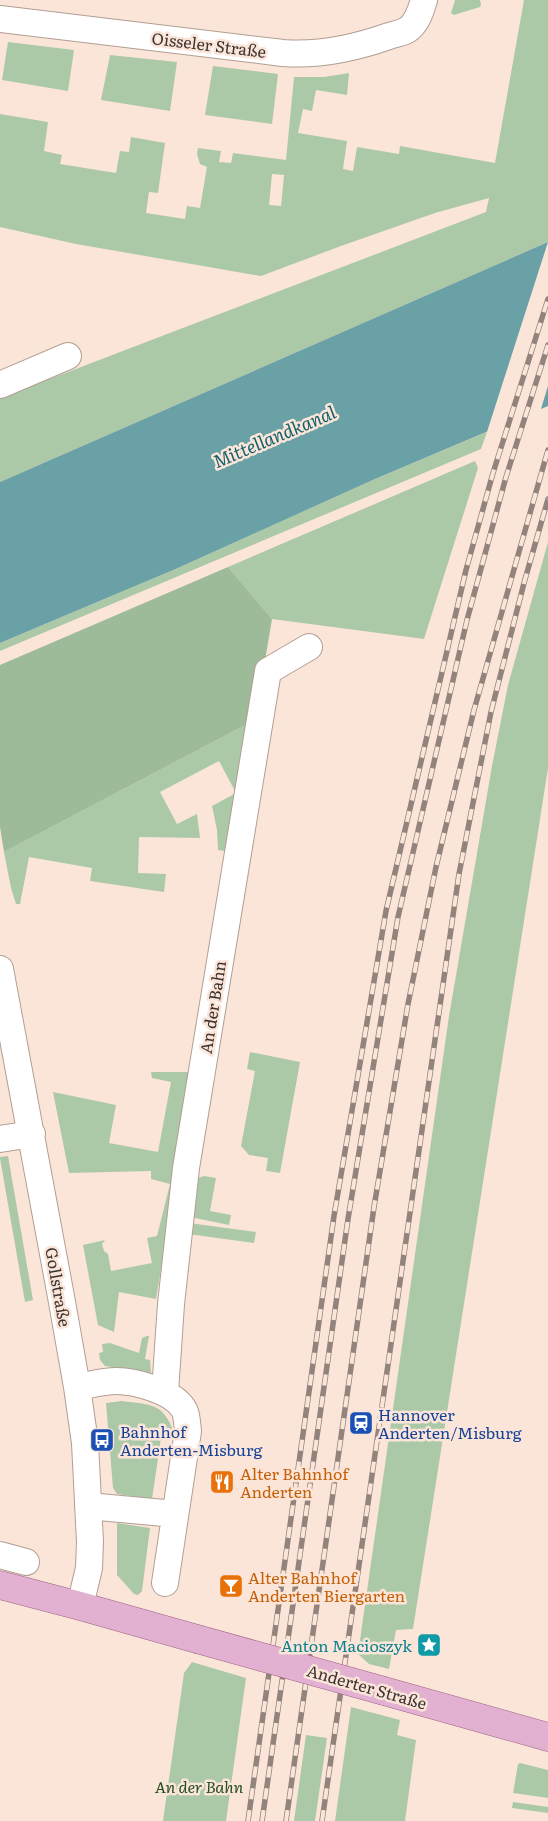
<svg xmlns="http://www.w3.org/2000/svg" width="548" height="1821" font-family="Literata,serif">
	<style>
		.green { fill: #acc9a7; fill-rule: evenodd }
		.forest { fill: #9dbb98 }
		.water { fill: #69a1a7 }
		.pier { fill: #fbe5d9 }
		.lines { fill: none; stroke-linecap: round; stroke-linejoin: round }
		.minor-casing { stroke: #b29e93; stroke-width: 28 }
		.major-casing { stroke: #9b6283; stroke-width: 29 }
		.minor { stroke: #fff; stroke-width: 26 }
		.major { stroke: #e2b0d0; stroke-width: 28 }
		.rail-casing { stroke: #92837c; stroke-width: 5.5 }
		.rail { stroke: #fbe5d9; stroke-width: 4; stroke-dasharray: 11; stroke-linecap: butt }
		.major-bridge-casing { stroke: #9b6283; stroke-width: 29; stroke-linecap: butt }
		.major-bridge { stroke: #e2b0d0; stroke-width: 28 }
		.labels { text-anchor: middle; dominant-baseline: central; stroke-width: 5; stroke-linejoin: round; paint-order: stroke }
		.street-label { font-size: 16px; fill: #3b332f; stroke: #fbe5d9 }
		.transit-label { font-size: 16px; fill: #164399; stroke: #fbe5d9; text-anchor: start }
		.food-label { font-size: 16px; fill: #c56008; stroke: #fbe5d9; text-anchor: start }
		.culture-label { font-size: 16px; fill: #0d838f; stroke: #fbe5d9; text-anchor: end }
		.park-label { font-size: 16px; font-style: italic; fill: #254f1f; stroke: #fbe5d9 }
		.water-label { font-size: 18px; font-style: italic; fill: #126168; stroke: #fbe5d9 }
	</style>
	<rect width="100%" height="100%" fill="#fbe5d9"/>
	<!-- green -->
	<path class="green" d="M455,0h25l1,5 -1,2 -26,8 -3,-2z
		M524,0h24v242l-548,240v-84l486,-186 3,-14 -54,15 -94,33 -80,30 -185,-32 -76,-17v-113l48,8 -4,29 18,4 -2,9 56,9 4,-22 9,1 2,-15 34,6 -7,50 -9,-1 -3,21 39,6 2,-13 13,2 7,-41 -7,-3 -3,-10 1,-6 23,3 -2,11 12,1 2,-10 53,7 8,-83h30l25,-4 -2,22 -31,-5 -4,21 -9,-2 -5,24 49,8 -4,28 10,2 4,-24 42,7 1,-8 95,17zM272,174l12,1 -3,31 -12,-1z
		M8,42l66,8 -6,41 -66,-11z
		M110,55l67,7 -7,49 -69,-11z
		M213,66l65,8 -6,50 -67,-9z
		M487,432l-6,17 -481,202v-8l178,-75 197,-89z
		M475,461l3,7 -54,171 -152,-20 -44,-52z
		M548,542v226l-135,861 -17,1 -7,39 -20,-5 -11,-10 91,-638 43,-250 16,-81z
		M255,720l-22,132 -15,-2 -1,-20 -5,-24 24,-13 -17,-32 -59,31 17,32 20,-10 3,24 -61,-1 -1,36 28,1 -2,18 -74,-11 2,-13 -63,-11 -9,47h-4l-5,-16 -7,-36z
		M250,1052l50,10 -20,111 -14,-2 2,-13 -19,-3 -8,-9 14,-75 -8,-2z
		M151,1072h43l-38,227 -37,-7 -5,40 -16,-7 -15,-80 22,-5 -3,4 2,7 4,3 3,17 41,-8 -5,-25 10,-2 13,-52 -19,-5v-8l-82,2 -16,-81 63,13 -7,38 49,9 13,-70 -19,-4z
		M8,1156l25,144 -8,2 -25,-144v-1z
		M204,1176l12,2 -6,33 21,4 -2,10 -39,-8 3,-37z
		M189,1223l67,9 -2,11 -66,-9z
		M147,1336h2l-4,23 5,1 1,13 -46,-7 -5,-6 -1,-7 4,-1 -1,-8 8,-1 29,10 3,-15z
		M122,1401c29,4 41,1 52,32l-13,5 -9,61 -35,-5 -4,-6 -7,-85z
		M117,1523l33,5 -8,63 -4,4 -4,-1 -17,-19z
		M192,1662l54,16 -20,143h-63l21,-148z
		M351,1707l49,13 -3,15 19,5 -11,81h-70z
		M306,1735l21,3 -12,83h-21z
		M520,1763l28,7v28l-35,-5 5,-29z
		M513,1802l35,5v6l-36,-5z"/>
	<!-- forest -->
	<path class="forest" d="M228,567l44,52 -17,101 -251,132 -4,-25v-162z"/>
	<!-- water -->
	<path class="water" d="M548,242v164l-173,73 -197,89 -178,75v-161z"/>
	<!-- pier -->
	<path class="pier" d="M548,242v144l-8,26 -54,23z"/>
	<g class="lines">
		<defs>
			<path id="minor" d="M0,19l283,34c36,3 72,-5 106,-17 6,-2 13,-3 18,-6 10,-6 14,-20 17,-30
				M0,385l68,-29
				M0,969l62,333 15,85 8,56 5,99 -1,26 -9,38
				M0,1139l32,-5
				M77,1387c12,-2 27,-6 39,-6 19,0 56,10 67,27 4,5 4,16 5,23l-23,152
				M165,1392l6,-88 15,-136 82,-497 41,-24
				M88,1506l87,8
				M0,1555l26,7"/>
			<path id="major" d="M0,1585l80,21 117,33
				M384,1691l164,46"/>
		</defs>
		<!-- minor casing -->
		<use href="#minor" class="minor-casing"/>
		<!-- major casing -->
		<use href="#major" class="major-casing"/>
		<!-- minor -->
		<use href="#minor" class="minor"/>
		<!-- major -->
		<use href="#major" class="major"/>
		<defs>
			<path id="rail" d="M248,1821l86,-605 52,-305 80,-341 27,-97 55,-174
				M262,1821l86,-602 50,-302 69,-297 39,-143 42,-132
				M286,1821l88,-614 34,-203 28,-137 38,-157 74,-260
				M322,1821l137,-947 32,-162 33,-129 24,-84"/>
		</defs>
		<!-- rail casing -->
		<use href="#rail" class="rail-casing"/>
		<!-- rail -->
		<use href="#rail" class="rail"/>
		<defs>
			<path id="major-bridge" d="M197,1639l187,52"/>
		</defs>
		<!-- major-bridge casing -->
		<use href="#major-bridge" class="major-bridge-casing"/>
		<!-- major-bridge -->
		<use href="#major-bridge" class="major-bridge"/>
	</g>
	<!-- icons -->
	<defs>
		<symbol id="station-square" viewBox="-11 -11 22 22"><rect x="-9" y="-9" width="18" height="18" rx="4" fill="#1a4fb4" stroke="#fbe5d9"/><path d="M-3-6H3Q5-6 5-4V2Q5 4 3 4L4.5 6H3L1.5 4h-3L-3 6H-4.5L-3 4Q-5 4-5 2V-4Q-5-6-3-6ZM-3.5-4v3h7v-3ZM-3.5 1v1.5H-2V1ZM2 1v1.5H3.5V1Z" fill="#fff"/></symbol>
		<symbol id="bus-square" viewBox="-11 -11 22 22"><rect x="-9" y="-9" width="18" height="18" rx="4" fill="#1a4fb4" stroke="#fbe5d9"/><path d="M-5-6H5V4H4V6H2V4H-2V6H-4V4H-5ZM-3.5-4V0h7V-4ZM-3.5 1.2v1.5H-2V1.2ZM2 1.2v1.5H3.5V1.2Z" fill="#fff"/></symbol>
		<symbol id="restaurant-square" viewBox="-11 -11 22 22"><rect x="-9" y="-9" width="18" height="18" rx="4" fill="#e8710a" stroke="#fbe5d9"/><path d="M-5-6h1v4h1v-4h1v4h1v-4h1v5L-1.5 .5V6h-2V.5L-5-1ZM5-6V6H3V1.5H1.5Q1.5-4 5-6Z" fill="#fff"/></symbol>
		<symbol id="bar-square" viewBox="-11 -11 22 22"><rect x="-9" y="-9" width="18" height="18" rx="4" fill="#e8710a" stroke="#fbe5d9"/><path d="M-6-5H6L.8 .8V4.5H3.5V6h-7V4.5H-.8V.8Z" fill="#fff"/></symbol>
		<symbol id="sight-square" viewBox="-11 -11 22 22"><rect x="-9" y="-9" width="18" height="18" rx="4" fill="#0f9aa8" stroke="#fbe5d9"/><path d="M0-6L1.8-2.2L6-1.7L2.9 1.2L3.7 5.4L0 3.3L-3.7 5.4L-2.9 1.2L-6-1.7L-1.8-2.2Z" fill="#fff"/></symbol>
	</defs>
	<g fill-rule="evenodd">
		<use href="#station-square" x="347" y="1409" width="28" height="28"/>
		<use href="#bus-square" x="88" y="1426" width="28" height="28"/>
		<use href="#restaurant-square" x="208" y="1468" width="28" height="28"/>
		<use href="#bar-square" x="217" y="1572" width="28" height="28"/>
		<use href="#sight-square" x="415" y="1631" width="28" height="28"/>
	</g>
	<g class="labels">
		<!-- street labels -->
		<g class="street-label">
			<text transform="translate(209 44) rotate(7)">Oisseler Straße</text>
			<text transform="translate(212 1007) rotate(-81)">An der Bahn</text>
			<text transform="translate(59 1287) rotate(80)">Gollstraße</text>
			<text transform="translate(367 1686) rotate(16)">Anderter Straße</text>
		</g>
		<!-- transit labels -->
		<g class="transit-label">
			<text x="378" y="1414">Hannover<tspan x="378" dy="18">Anderten/Misburg</tspan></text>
			<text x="120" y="1431">Bahnhof<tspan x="120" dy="18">Anderten-Misburg</tspan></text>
		</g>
		<!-- food labels -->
		<g class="food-label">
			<text x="240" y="1473">Alter Bahnhof<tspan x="240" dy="18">Anderten</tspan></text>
			<text x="248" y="1577">Alter Bahnhof<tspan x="248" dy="18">Anderten Biergarten</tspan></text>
		</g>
		<!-- culture labels -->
		<g class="culture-label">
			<text x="412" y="1645">Anton Macioszyk</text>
		</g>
		<!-- park labels -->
		<g class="park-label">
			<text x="199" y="1786">An der Bahn</text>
		</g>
		<!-- water labels -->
		<g class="water-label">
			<text transform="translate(274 436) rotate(-23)">Mittellandkanal</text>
		</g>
	</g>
</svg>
